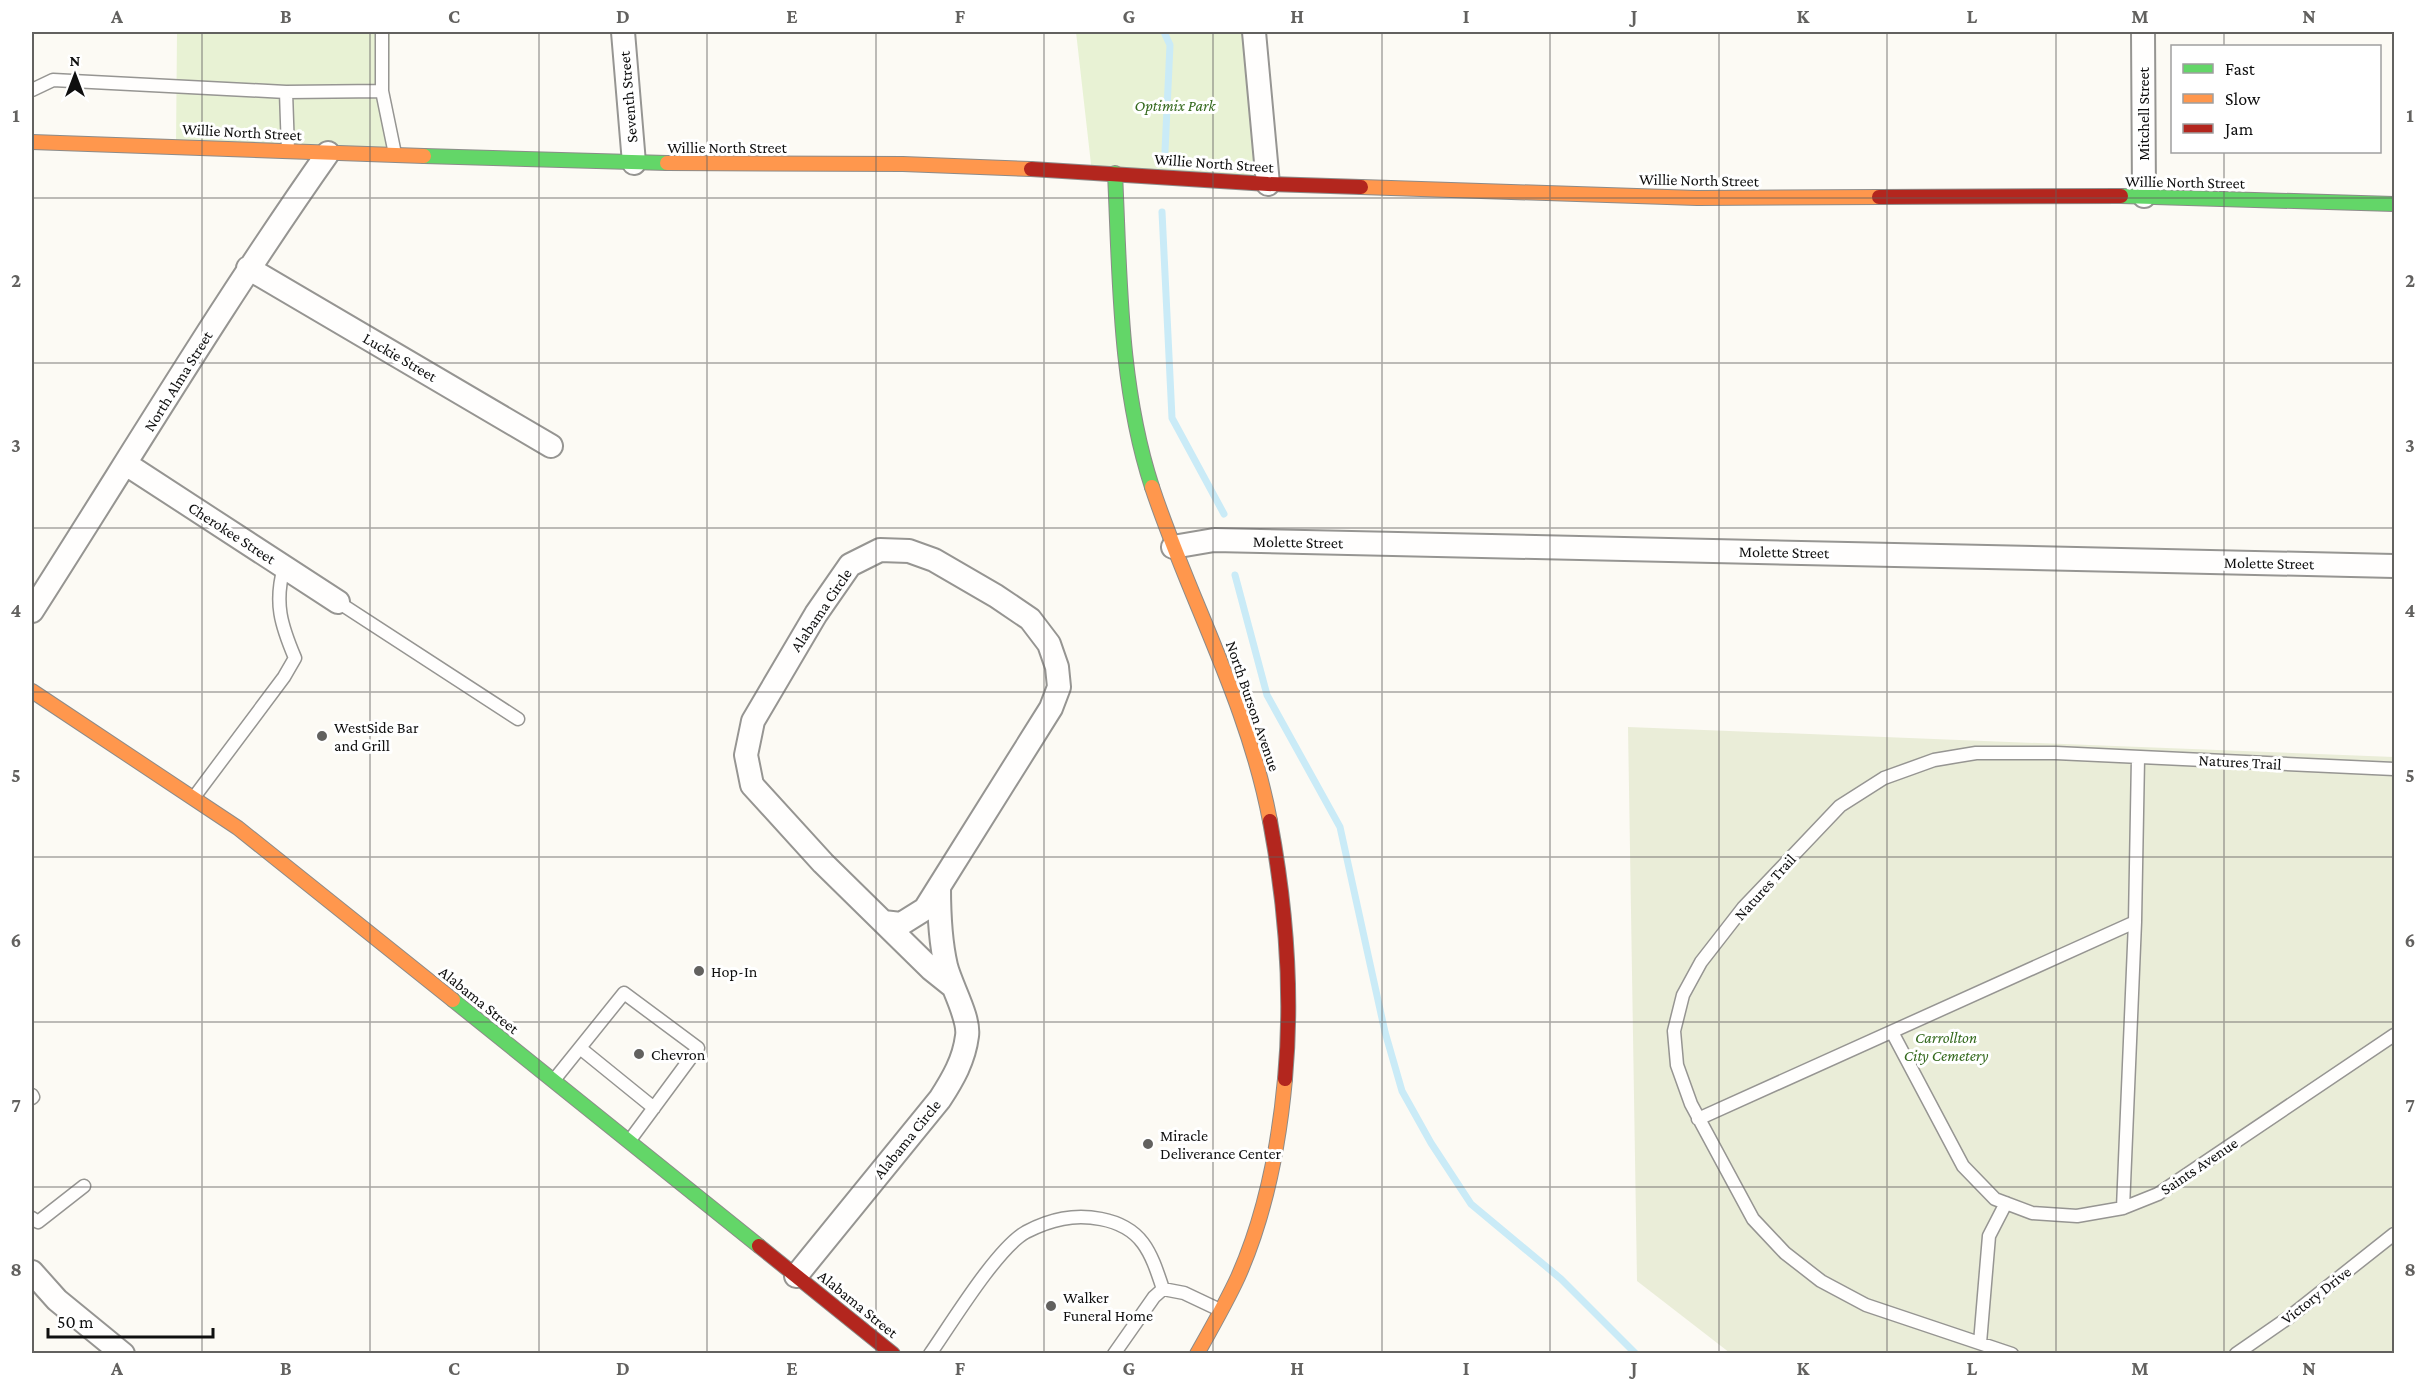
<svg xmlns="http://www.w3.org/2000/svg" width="2426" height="1385" font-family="'Crimson Pro',serif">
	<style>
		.green { fill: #e8f2d4 }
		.cemetery { fill: #eaedd8 }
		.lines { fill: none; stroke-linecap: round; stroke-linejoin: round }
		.stream { stroke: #caebf7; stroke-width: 7 }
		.lane-casing { stroke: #969592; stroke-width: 15 }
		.street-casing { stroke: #969592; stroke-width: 26 }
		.fast-casing { stroke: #8c8b89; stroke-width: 16 }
		.slow-casing { stroke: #8c8b89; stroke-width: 16 }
		.jam-casing { stroke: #8c8b89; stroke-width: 16 }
		.lane { stroke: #fffefd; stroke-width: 12 }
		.street { stroke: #fffefd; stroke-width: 22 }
		.fast { stroke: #63d668; stroke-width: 14 }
		.slow { stroke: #ff974d; stroke-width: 14 }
		.jam { stroke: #b3261e; stroke-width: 14 }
		.grid { fill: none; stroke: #62615f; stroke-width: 1.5; stroke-opacity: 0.55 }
		.poi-dot { fill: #62615f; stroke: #fff; stroke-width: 2 }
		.labels { text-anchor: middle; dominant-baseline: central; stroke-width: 6; stroke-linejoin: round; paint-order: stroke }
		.street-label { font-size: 16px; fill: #0f0f0f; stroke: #fff }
		.park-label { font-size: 16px; font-style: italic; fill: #34691d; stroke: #fff }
		.poi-label { font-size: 16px; fill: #0f0f0f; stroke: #fff; text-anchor: start }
		.neatline { fill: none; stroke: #62615f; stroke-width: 2 }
		.grid-label { font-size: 20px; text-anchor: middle; font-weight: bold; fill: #62615f }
	</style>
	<rect width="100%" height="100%" fill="#fcfaf4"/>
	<!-- green -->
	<path class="green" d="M177,32h213l-2,123 -212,-9z
		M1076,32h178l14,152 -176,-11z"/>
	<!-- cemetery -->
	<path class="cemetery" d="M1628,727l766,30v596h-664l-93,-72z"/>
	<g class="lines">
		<!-- stream -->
		<path class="stream" d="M1164,32l6,13 -5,106
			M1162,212l10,206 52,96
			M1235,575l32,120 73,132 45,205 17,59 29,52 40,61 90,75 75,75"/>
		<defs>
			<path id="lane" d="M32,90l21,-10 233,12 96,-1v-59
				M382,91l13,63
				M286,92l2,59
				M338,602l180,117
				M195,796l89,-119 11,-19c-14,-33 -21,-55 -11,-91
				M1892,1032l71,134 32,33 37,14 45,3 46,-8 35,-14 236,-159
				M580,1048l74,60
				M554,1080l70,-87 74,55 -68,92
				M32,1095l1,2 -1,1
				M1698,1119l437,-197
				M2123,1208l12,-286 3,-164
				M32,1218l6,4 46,-36
				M1980,1343l9,-107 17,-33
				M930,1354c21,-30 67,-106 96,-122 25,-13 48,-18 75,-13 42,8 50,34 62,70
				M1114,1354l40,-57 9,-8 21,4 36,17
				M2012,1354l-146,-49 -45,-24 -36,-28 -32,-34 -62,-115 -14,-39 -3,-34 9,-36 18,-33 42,-54 97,-102 44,-28 50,-18 42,-7h80l338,16
				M2236,1354l52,-36 106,-84"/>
			<path id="street" d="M623,32l11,131
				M1254,32l14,152
				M2143,32l1,164
				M248,268l303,178
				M126,464l212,138
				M1173,547l41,-7 1180,26
				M32,611c98,-153 191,-309 296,-458
				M883,922l18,2 24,-15 126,-201 8,-21 -2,-20 -8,-23 -19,-25 -34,-23 -62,-36 -25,-9 -29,-1 -30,15 -34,49 -63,107 -7,34 6,30 71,78 108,106 20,16
				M32,1272l25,28 66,54
				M796,1276l144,-177c13,-20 24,-39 27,-63 3,-18 -16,-50 -21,-70 -6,-26 -7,-52 -7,-79"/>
			<path id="fast" d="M424,156l243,7
				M1115,173c5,105 4,213 37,314
				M2121,196l273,8
				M453,1000l306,246"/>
			<path id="slow" d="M32,142l392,14
				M667,163l236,1 128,5
				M1361,187l336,11 182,-1
				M1152,487c37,112 96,216 118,334
				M32,691l206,137 215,172
				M1197,1354c14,-25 29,-51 41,-77 27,-61 41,-132 47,-198"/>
			<path id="jam" d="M1031,169l237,15 93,3
				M1879,197l242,-1
				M1270,821c16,85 23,171 15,258
				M759,1246l134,108"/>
		</defs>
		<!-- lane casing -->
		<use href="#lane" class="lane-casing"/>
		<!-- street casing -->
		<use href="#street" class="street-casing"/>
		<!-- fast casing -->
		<use href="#fast" class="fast-casing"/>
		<!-- slow casing -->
		<use href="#slow" class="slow-casing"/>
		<!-- jam casing -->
		<use href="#jam" class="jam-casing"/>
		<!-- lane -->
		<use href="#lane" class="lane"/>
		<!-- street -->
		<use href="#street" class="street"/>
		<!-- fast -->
		<use href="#fast" class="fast"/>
		<!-- slow -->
		<use href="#slow" class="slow"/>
		<!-- jam -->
		<use href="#jam" class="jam"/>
	</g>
	<!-- grid -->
	<path class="grid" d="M202,32v1322M370,32v1322M539,32v1322M707,32v1322M876,32v1322M1044,32v1322M1213,32v1322M1382,32v1322M1550,32v1322M1719,32v1322M1887,32v1322M2056,32v1322M2224,32v14M2224,152v1202M32,198h2362M32,363h2362M32,528h2362M32,692h2362M32,857h2362M32,1022h2362M32,1187h2362"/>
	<!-- markers -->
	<g class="poi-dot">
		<circle cx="322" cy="736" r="6"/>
		<circle cx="699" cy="971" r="6"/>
		<circle cx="639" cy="1054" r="6"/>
		<circle cx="1148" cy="1144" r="6"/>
		<circle cx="1051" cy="1306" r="6"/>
	</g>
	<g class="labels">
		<!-- street labels -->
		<g class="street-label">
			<text transform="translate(628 97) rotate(-95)">Seventh Street</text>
			<text transform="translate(2143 114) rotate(-90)">Mitchell Street</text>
			<text transform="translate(242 132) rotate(3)">Willie North Street</text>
			<text x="727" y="147">Willie North Street</text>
			<text transform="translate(1214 163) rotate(4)">Willie North Street</text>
			<text transform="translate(1699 180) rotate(1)">Willie North Street</text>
			<text transform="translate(2185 182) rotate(1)">Willie North Street</text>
			<text transform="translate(400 357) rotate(30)">Luckie Street</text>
			<text transform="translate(178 381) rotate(-58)">North Alma Street</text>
			<text transform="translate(232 533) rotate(33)">Cherokee Street</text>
			<text transform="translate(1298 542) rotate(1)">Molette Street</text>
			<text transform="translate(1784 552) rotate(1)">Molette Street</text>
			<text transform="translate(2269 563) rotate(1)">Molette Street</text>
			<text transform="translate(821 610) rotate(-56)">Alabama Circle</text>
			<text transform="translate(1253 706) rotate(71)">North Burson Avenue</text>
			<text transform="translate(2240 762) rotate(3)">Natures Trail</text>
			<text transform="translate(1765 887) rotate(-48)">Natures Trail</text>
			<text transform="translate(479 1000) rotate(39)">Alabama Street</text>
			<text transform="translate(907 1139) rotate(-51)">Alabama Circle</text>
			<text transform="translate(2199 1166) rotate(-34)">Saints Avenue</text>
			<text transform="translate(2316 1295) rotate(-38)">Victory Drive</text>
			<text transform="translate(858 1304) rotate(39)">Alabama Street</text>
		</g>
		<!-- park labels -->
		<g class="park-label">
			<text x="1175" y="105">Optimix Park</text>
			<text x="1946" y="1037">Carrollton<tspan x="1946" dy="18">City Cemetery</tspan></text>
		</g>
		<!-- poi labels -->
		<g class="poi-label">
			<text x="334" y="727">WestSide Bar<tspan x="334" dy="18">and Grill</tspan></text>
			<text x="711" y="971">Hop-In</text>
			<text x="651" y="1054">Chevron</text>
			<text x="1160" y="1135">Miracle<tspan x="1160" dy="18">Deliverance Center</tspan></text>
			<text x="1063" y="1297">Walker<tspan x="1063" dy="18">Funeral Home</tspan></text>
		</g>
	</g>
	<!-- border -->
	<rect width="2426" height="1385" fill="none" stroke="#ffffff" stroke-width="66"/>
	<!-- legend -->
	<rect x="2171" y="45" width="210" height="108" fill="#ffffff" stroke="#9f9f9f" stroke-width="1.5"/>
	<rect x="2183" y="64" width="30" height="9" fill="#63d668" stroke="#9f9f9f" stroke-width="1.5"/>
	<text x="2225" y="75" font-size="18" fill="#0f0f0f">Fast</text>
	<rect x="2183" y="94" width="30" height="9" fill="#ff974d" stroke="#9f9f9f" stroke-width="1.5"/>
	<text x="2225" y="105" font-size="18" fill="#0f0f0f">Slow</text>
	<rect x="2183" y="124" width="30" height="9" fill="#b3261e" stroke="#9f9f9f" stroke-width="1.5"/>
	<text x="2225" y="135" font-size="18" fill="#0f0f0f">Jam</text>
	<!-- north arrow -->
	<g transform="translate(75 75)" stroke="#ffffff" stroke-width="4.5" paint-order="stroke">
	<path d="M0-4.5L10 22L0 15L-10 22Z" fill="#0f0f0f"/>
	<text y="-9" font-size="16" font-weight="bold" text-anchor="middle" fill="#0f0f0f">N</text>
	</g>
	<!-- scale -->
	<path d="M48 1328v9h165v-9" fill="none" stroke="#0f0f0f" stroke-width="3"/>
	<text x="57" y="1328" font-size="18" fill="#0f0f0f" stroke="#ffffff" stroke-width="4.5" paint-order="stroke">50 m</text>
	<rect x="33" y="33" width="2360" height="1319" class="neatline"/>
	<g class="grid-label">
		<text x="117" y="23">A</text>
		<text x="286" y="23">B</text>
		<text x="454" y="23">C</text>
		<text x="623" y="23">D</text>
		<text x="792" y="23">E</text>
		<text x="960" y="23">F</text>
		<text x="1129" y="23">G</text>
		<text x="1297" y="23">H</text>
		<text x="1466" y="23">I</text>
		<text x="1634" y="23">J</text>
		<text x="1803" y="23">K</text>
		<text x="1972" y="23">L</text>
		<text x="2140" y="23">M</text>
		<text x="2309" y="23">N</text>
		<text x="16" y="122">1</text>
		<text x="2410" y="122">1</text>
		<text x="16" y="287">2</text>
		<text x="2410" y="287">2</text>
		<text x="16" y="452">3</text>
		<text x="2410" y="452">3</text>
		<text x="16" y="617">4</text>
		<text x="2410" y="617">4</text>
		<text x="16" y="782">5</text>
		<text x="2410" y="782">5</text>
		<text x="16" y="947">6</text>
		<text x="2410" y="947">6</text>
		<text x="16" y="1112">7</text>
		<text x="2410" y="1112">7</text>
		<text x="16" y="1276">8</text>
		<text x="2410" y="1276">8</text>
		<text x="117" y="1375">A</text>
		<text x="286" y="1375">B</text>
		<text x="454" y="1375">C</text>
		<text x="623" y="1375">D</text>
		<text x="792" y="1375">E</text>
		<text x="960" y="1375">F</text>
		<text x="1129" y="1375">G</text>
		<text x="1297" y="1375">H</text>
		<text x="1466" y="1375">I</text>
		<text x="1634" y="1375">J</text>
		<text x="1803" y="1375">K</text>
		<text x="1972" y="1375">L</text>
		<text x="2140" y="1375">M</text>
		<text x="2309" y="1375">N</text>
	</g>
</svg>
